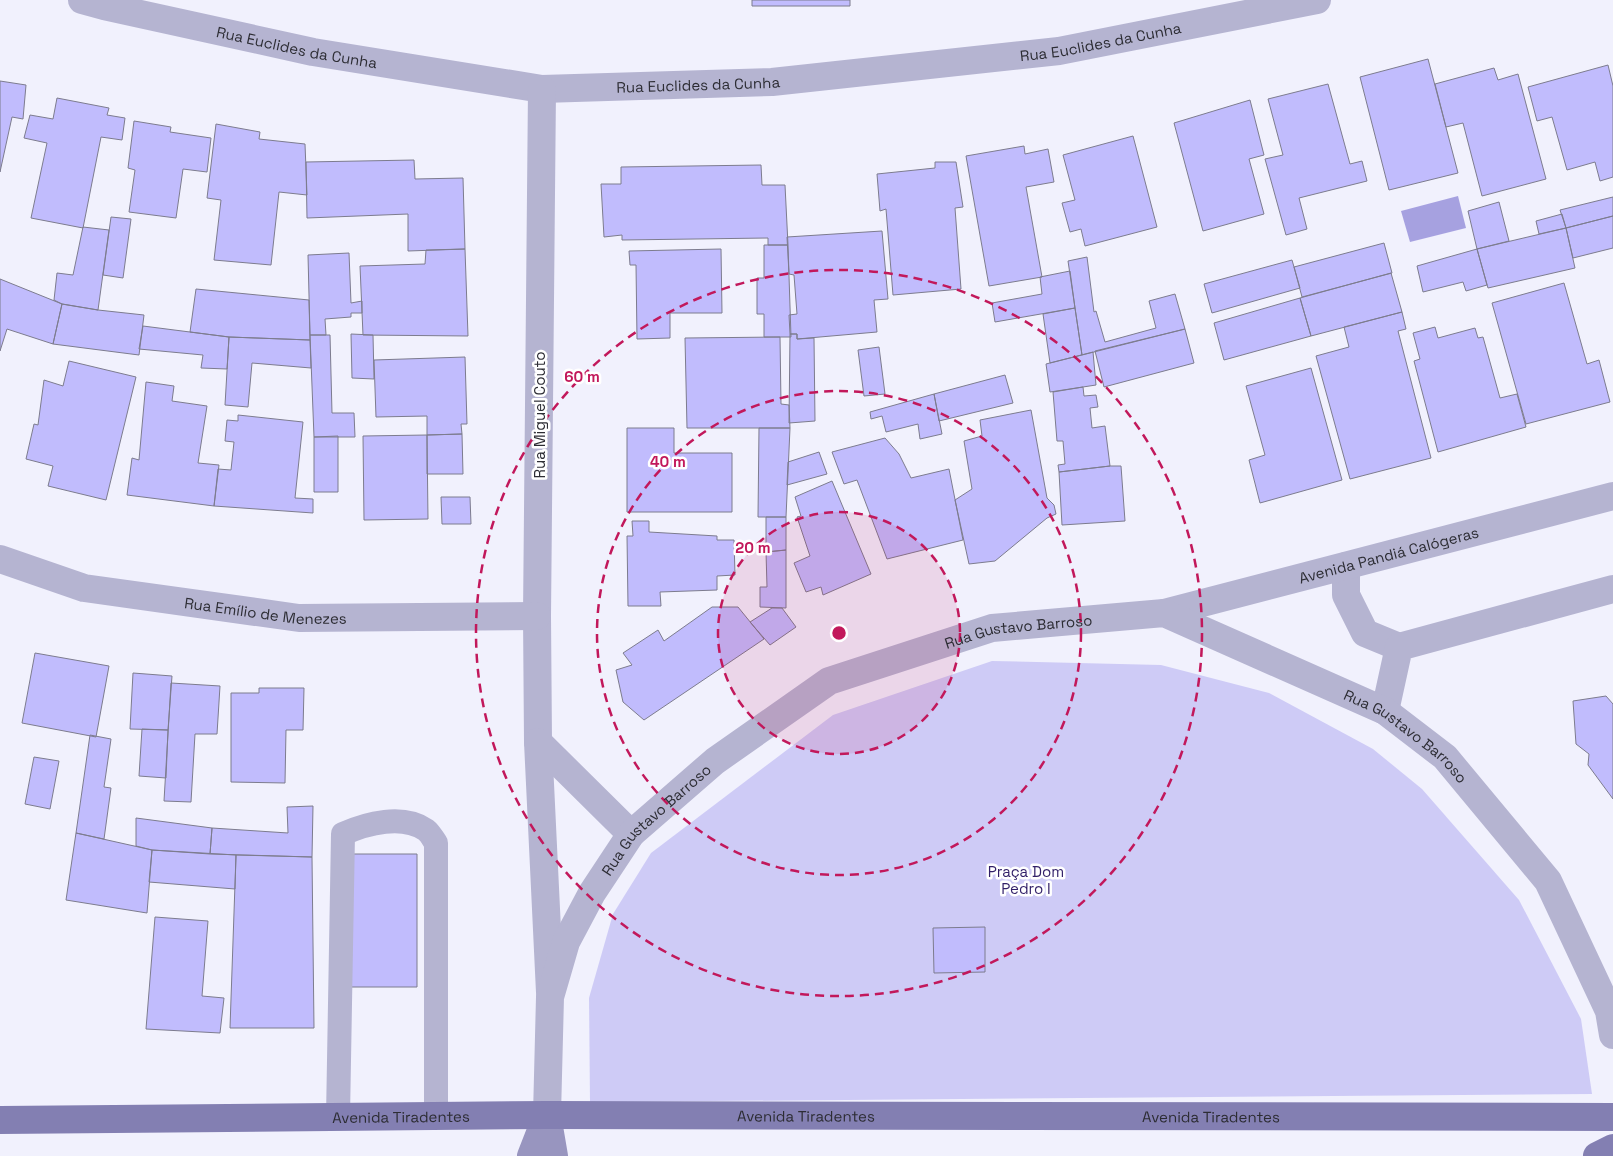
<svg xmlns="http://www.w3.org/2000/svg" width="1613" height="1156" font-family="'Space Grotesk',sans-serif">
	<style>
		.green { fill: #cecbf6 }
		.water { fill: #a6a1e0 }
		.building { fill: #c1bcfd; stroke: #7d7c8e }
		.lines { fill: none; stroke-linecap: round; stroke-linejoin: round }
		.service { stroke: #b5b4d1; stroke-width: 24 }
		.minor { stroke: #b5b4d1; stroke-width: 28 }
		.tertiary { stroke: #b5b4d1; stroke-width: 28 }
		.secondary { stroke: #9895bf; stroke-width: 28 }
		.primary { stroke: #837fb2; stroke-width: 28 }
		.ring { fill: none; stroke: #c2185b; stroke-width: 2.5; stroke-dasharray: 9 6 }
		.labels { text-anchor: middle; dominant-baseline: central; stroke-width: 5; stroke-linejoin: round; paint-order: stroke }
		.street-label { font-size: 15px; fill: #2d2d34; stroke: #fff }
		.park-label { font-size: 15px; fill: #311f68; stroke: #fff }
		.centre { fill: #c2185b; stroke: #fff; stroke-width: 2.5 }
		.ring-label { font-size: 15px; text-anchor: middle; font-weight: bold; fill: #c2185b; stroke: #fff; stroke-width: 5; stroke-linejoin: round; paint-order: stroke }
	</style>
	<rect width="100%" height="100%" fill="#f1f1fd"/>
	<!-- green -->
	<path class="green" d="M992,661l169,4 108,28 104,56 49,40 97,111 62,119 11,75 -1002,8 -1,-104 24,-84 38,-61 182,-138z"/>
	<!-- water -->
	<path class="water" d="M1458,196l8,32 -56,14 -9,-31z"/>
	<!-- building -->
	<path class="building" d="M752,0h98v6h-98z
		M1428,59l30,114 -69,17 -29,-113z
		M1608,65l5,21v91l-13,4 -5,-19 -28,8 -15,-53 -15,4 -9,-34z
		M1494,68l4,12 20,-6 28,105 -64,17 -19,-73 -17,4 -11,-43z
		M0,81l26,4 -3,34 -11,-2 -12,55z
		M1328,84l22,80 12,-3 5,20 -68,17 8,31 -21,6 -21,-76 18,-4 -15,-56z
		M57,98l52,10 -2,7 18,3 -3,22 -21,-3 -18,91 -52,-10 16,-75 -23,-5 6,-23 23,4z
		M1250,100l14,55 -15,4 15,55 -61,17 -29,-108z
		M134,121l37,6 -1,5 41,6 -4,34 -24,-3 -7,49 -47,-6 6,-42 -7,-2z
		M216,124l44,8 -1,7 46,5 2,51 -28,-3 -8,73 -57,-5 7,-60 -14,-2z
		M1133,136l24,91 -72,19 -4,-17 -11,3 -8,-29 13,-3 -12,-45z
		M1024,146l1,8 23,-5 6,33 -28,5 16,90 -53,9 -23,-130z
		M414,160l1,19 48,-1 2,71 -57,2v-37l-101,4 -1,-56z
		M935,162h21l7,45 -8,1 6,81 -68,6 -7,-86 -6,2 -3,-37 58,-6z
		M761,165l1,20h23l3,60h-20v-7l-146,2v-5l-18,2 -3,-53h20v-17z
		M1613,197v19l-47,12 -6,-18z
		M1499,202l10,39 -32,8 -9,-38z
		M1562,214l4,14 -27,6 -3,-13z
		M1613,216v32l-40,10 -7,-30z
		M111,217l20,2 -8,59 -20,-3z
		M83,227l26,3 -11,80 -36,-6 -8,-4 3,-27 16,2z
		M1566,228l9,40 -87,20 -11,-39z
		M882,231l6,68 -14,1 3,32 -80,7v-5h-7l-1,-19 8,-1 -3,-39 -5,-1 -2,-37z
		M1384,243l8,30 -90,24 -8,-30z
		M764,245h24l3,92h-27v-23h-7v-36h7z
		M465,249l3,87 -105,-1 -3,-69 65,-2 1,-14z
		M721,249l1,64h-52v25l-33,1 -1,-74h-6l-1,-14z
		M1477,249l10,36 -21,6 -3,-9 -40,10 -6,-26z
		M349,253l2,50 11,-2v12h-11v4l-26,2 1,16h-16l-2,-80z
		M1087,257l7,55 2,-1 9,31 51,-14 -7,-27 26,-7 10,35 -103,26 -14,-94z
		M1292,260l8,28 -88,25 -8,-29z
		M1070,271l5,37 -80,14 -3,-19 50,-9 -2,-17z
		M1391,273l11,39 -91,24 -11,-38z
		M0,279l62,25 -9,40 -46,-15 -7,22z
		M1564,283l23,81 12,-4 11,42 -84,22 -34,-121z
		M196,289l113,11 1,40 -81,-3 -39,-5z
		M1300,298l11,38 -87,24 -10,-37z
		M62,304l36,6 46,5 -5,40 -86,-11z
		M1075,308l7,47 -32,8 -7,-49z
		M1402,312l4,17 -8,2 33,127 -81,21 -34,-123 33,-9 -5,-20z
		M143,326l86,11 -2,32 -26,-1 2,-13 -64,-6z
		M1435,327l3,11 37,-10 3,10 5,-1 17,61 17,-4 9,33 -88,25 -24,-91 6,-2 -7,-26z
		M1185,329l9,34 -90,24 -9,-36z
		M351,334l22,1 1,44 -22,-1z
		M790,334h7v5l17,-1 1,83 -26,2z
		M310,335h20l2,78h22l1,24h-41z
		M229,337l81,3 1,28 -59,-5 -4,44 -23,-2z
		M780,337l1,67 8,1 1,23h-103l-2,-90z
		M879,347l6,47 -21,2 -6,-46z
		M1093,352l3,33 -46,7 -4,-28z
		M465,357l2,67h-6l1,10 -35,1v-19l-51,1 -2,-57z
		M69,361l67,16 -30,123 -58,-14 5,-20 -27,-7 8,-35 4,1 6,-45 19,6z
		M1311,368l31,112 -82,23 -11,-43 16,-5 -19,-69z
		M1005,375l8,28 -74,18 -5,-27z
		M146,382l28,4 -2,15 35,5 -9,57 21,2 -5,41 -87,-11 5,-37 7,2z
		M1083,387l1,9 12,-1 2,12 -8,1 2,20 13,-2 5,40 -51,6 -1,-7 7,-1 -2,-23h-6l-4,-49z
		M934,394l8,40 -22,5 -2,-15 -32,8 -4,-16 -11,3 -1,-7z
		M1031,410l16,88 7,7 2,9 -9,4 -52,43 -26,3 -14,-64 17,-11 -8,-48 18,-5 -2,-16z
		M238,415l65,7 -8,76 18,1v14l-99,-7 4,-37 13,1 3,-28 -9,-1 2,-21 11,1z
		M627,428h47v25h58v59h-105z
		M759,428h31l-4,89h-28z
		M462,434l1,40h-36v-39z
		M427,435l1,84 -64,1 -1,-84z
		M338,436v56h-24v-55z
		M885,438l14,16 12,24 38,-9 14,71 -76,19 -30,-79 -13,4 -12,-32z
		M819,452l8,22 -40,11 1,-23z
		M1110,466h11l4,55 -63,4 -3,-53z
		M832,481l39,93 -48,21 -2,-8 -15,5 -12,-29 16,-7 -13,-39 4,-1 -6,-19z
		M441,497h29l1,27h-29z
		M766,517h20v33l-20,2z
		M632,521h17v11l68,4v4h17l1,35 -18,1v14l-57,2 1,14h-33l-1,-70h6z
		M786,550v58l-26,-1v-20h7l-1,-35z
		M712,607h26l26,32 -120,81 -21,-18 -7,-32 16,-5 -9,-12 35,-23 6,11z
		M772,608h10l14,19 -26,18 -20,-23z
		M35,653l74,13 -13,71 -74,-14z
		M133,673l39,3 -4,54 -38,-1z
		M171,683l49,3 -3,48h-22l-4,68 -27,-1z
		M259,688h45l-1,42h-17l-1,53 -54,-1v-89h28z
		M1606,696l7,8v95l-25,-34 1,-11 -13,-10 -3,-43z
		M142,729l26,1 -2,48 -27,-2z
		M90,735l21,4 -7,48 7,1 -7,51 -28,-6z
		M34,757l25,4 -9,48 -25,-5z
		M313,806l-1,51 -102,-3 2,-26 76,5 -1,-26z
		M136,818l76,10 -2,26 -58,-4 -16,-4z
		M76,833l76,17 -5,63 -81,-13z
		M152,850l84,5 -1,34 -86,-7z
		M350,854h67v133h-67z
		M236,855l76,2 2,171h-84z
		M155,917l53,4 -6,75 22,2 -4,35 -74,-4z
		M985,927v45l-51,1 -1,-45z"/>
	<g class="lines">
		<!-- service -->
		<path class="service" d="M338,1117l5,-283c24,-11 60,-20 83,-4 4,3 7,9 10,13v273"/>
		<!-- minor -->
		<g class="minor">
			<path id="s1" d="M82,0l22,6 209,46 229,37 230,-7 287,-31 258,-51"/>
			<path d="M542,89l-5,527 1,126 12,250"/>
			<path id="s2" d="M0,559l84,29 215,30 238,-2"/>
			<path d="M538,742l93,92"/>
		</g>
		<!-- tertiary -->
		<g class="tertiary">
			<path d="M1346,566v29l19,38 34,14"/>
			<path id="s3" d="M1164,613l449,-117"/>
			<path d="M1385,711l14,-64 214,-58"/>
			<path id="s4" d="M547,1115l3,-118 16,-55 26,-49 39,-59 84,-73 114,-80 163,-53 172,-15 221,98 60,46 103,124 61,130 4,24"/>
		</g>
		<!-- secondary -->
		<path class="secondary" d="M547,1115l7,41
			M531,1156l16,-41"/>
		<!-- primary -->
		<g class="primary">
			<path id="s5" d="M0,1120l547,-5 1066,2"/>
			<path d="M1597,1156l16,-8"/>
		</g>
	</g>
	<!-- distance rings -->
	<circle cx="839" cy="633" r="121" fill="#c2185b" fill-opacity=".12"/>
	<g class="ring">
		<circle cx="839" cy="633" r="121"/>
		<circle cx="839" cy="633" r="242"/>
		<circle cx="839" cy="633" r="363"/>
	</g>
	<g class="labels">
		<!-- street labels -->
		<g class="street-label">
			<text stroke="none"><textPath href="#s1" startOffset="1030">Rua Euclides da Cunha</textPath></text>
			<text stroke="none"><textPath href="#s1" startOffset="220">Rua Euclides da Cunha</textPath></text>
			<text stroke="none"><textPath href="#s1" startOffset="625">Rua Euclides da Cunha</textPath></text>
			<text transform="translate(539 415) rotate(-90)">Rua Miguel Couto</text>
			<text stroke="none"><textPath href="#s3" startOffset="232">Avenida Pandiá Calógeras</textPath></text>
			<text stroke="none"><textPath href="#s2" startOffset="272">Rua Emílio de Menezes</textPath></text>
			<text stroke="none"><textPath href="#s4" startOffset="749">Rua Gustavo Barroso</textPath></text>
			<text stroke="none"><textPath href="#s4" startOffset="1169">Rua Gustavo Barroso</textPath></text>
			<text stroke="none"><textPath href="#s4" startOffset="329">Rua Gustavo Barroso</textPath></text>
			<text stroke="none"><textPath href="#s5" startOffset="401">Avenida Tiradentes</textPath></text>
			<text stroke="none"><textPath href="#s5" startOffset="806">Avenida Tiradentes</textPath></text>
			<text stroke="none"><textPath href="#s5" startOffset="1211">Avenida Tiradentes</textPath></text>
		</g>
		<!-- park labels -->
		<g class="park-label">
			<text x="1026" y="871">Praça Dom<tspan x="1026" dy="17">Pedro I</tspan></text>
		</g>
	</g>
	<circle cx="839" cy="633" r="8" class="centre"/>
	<g class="ring-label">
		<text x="582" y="382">60 m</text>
		<text x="668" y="467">40 m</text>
		<text x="753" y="553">20 m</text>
	</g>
</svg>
